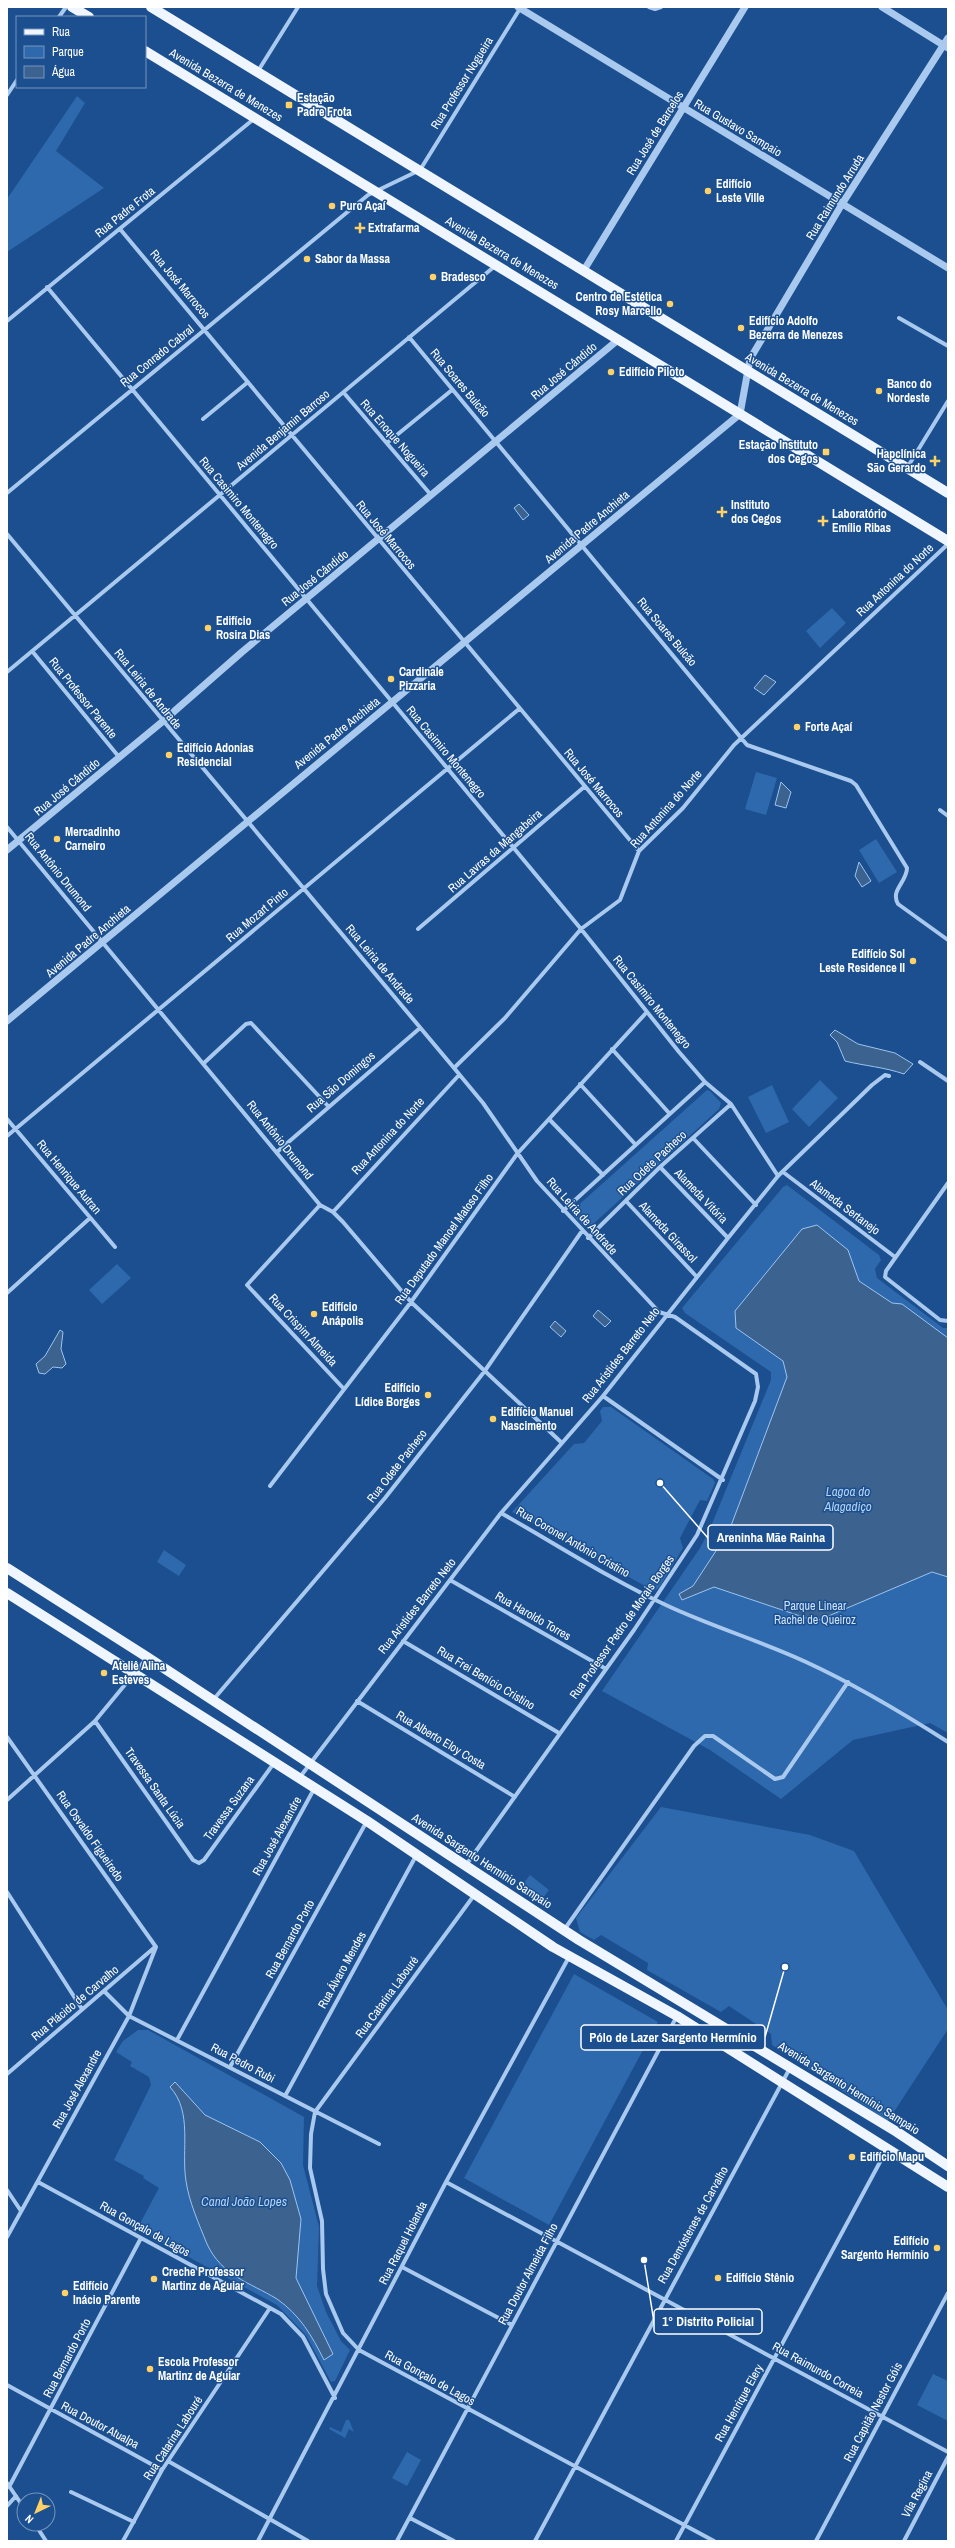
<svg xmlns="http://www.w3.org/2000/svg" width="955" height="2548" font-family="'Archivo Narrow',sans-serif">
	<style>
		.green { fill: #2e69ad }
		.water { fill: #3c6290; stroke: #9cc4f0 }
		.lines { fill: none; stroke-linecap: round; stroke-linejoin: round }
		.minor { stroke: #a9c9ee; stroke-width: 4 }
		.tertiary { stroke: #a9c9ee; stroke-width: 7 }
		.primary { stroke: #f0f6ff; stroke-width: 10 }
		.poi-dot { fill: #ffd166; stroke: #1b4f8f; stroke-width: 1.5 }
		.labels { text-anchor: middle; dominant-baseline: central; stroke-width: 3; stroke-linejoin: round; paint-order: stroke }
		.street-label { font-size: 12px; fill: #fff; stroke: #1b4f8f }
		.poi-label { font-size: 12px; font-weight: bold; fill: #fff; stroke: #1b4f8f; text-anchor: start }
		.park-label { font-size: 12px; fill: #cfe3fa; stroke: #1b4f8f }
		.water-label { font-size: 13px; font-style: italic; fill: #b5d3f5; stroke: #1b4f8f }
		.leader { fill: none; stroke: #fff; stroke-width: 1.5 }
		.callout-dot { fill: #fff; stroke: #1b4f8f; stroke-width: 1.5 }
		.callout { fill: #1b4f8f; stroke: #fff; stroke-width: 1.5 }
		.callout-label { font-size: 13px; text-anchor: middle; font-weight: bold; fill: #fff }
	</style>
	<rect width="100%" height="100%" fill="#1b4f8f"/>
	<!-- green -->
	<path class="green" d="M77,96l8,7 -29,48 48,37 -97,64v-53z
		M832,608l14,15 -26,25 -14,-17z
		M756,772l21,6 -11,37 -21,-6z
		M876,839l21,33 -18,11 -20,-33z
		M820,1080l18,18 -29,29 -17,-18z
		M772,1085l17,37 -23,11 -18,-36z
		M707,1090l3,1 11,12 -2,6 -129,118h-6l-11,-12 1,-6z
		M787,1185l92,70 2,5 -6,9 2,9 66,50h5v405l-18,-10 -77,17 -72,59 -71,-49 -108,-59 98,-143 9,-17 62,-151v-8l-86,-59 -3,-5 101,-121z
		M117,1264l14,14 -29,26 -13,-14z
		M603,1407h8l102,72 2,4 -8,18 -7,-1 -20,38 3,10 -24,40 -5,3 -142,-79 62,-68 10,-1 18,-22 -2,-10z
		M164,1550l22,15 -7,11 -22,-14z
		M661,1807l149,28 44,16 94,159v19l-60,92 -116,-76 -1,-11 -42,-28 -8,6 -74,-42 1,-7 -47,-28 -7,5 -14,-8 -4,-14z
		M530,1875l19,15 -9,12 -20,-14z
		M574,1974l84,48 -109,203 -85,-47z
		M138,2030h10l156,87 -1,48 16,62 -2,59 9,26 15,29 9,9 -15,31 -4,1 -25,-47 -29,-30 -140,-76 22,-41 -16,-10 1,-2 -30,-16 37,-75 -2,-8 -19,-11 2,-4 -16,-10 7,-11z
		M933,2374l15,7v40l-31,-16z
		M346,2420h3l5,12 -5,-3 -4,9 -16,-9 1,-2 11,5z
		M407,2452l14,8 -14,26 -15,-8z"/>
	<!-- water -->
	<path class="water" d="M519,504l10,11 -6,5 -9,-12z
		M765,675l11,7 -12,13 -10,-7z
		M781,782l10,10 -5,16 -11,-3z
		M859,862l12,19 -9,6 -7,-11z
		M835,1030l23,14 37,9 18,11 -9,10c-20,-7 -39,-8 -59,-13l-8,-19 -7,-7z
		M817,1225l31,25 11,31 33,22 10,1 46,34v239l-16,-5 -113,48 -13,-2 -92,-31 -32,13 -3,-6 14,-8 36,-55 58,-154 -4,-16 -47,-33 -1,-17 67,-82z
		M598,1310l13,11 -6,6 -12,-11z
		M555,1321l11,10 -5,6 -11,-10z
		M60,1330l3,2 -2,17 5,15 -4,4 -9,-1 -8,7 -6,-1 -3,-9 9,-8z
		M175,2082l30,33 55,27 21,21 9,17 11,39 -5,59 37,76 -9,6c-12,-24 -24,-45 -47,-61 -28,-17 -55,-23 -70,-55 -8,-20 -18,-42 -21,-63 -5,-31 7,-69 -16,-94z"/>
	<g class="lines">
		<!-- minor -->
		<path class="minor" d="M649,7l6,2 6,-2
			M59,17l7,-10
			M258,71l40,-64
			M7,95l10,-15
			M120,229l519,622
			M47,287l534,642 98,123 26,30 26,22 47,72
			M899,318l49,28
			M7,321l248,-203
			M409,337l338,408 104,36 5,4 51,83c0,14 -17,22 -9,36l50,36
			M344,393l87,102
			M203,419l45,-37
			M387,443l65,-53
			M907,468l41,-67
			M7,493l361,-298 52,-25 101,-163
			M7,534l447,534 29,35 54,78 122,131 16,5 81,57 2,13 -3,14 -58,134 -63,95 -168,235
			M32,651l87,106
			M7,672l488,-406
			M940,810l8,6
			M7,827l313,378 13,7 10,10 68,80 151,141
			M418,929l166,-142
			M612,1049l57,64
			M920,1062l28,19
			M204,1063l42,-39 5,-1 77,83
			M454,1068l51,-50 76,-89 39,-29 19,-49 44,-43 51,-63 214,-201
			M580,1084l55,60
			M7,1119l108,128
			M549,1119l54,56
			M7,1136l512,-427
			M693,1138l63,67
			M277,1152l143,-124
			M660,1167l68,71
			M783,1172l112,85
			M948,1183l-62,88 -1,6 55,43 8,1
			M626,1201l70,75
			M320,1205l-73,80 97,104
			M563,1211l142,-129
			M333,1212l126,-137
			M588,1238l72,-71 71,-63
			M7,1293l83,-75
			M603,1396l120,84
			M270,1486l141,-184 106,-148 129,-141
			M501,1513c55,31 110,67 167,93 45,21 93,35 138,56 50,23 95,50 142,80
			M450,1580l156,89
			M403,1641l156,92
			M213,1700l172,-202 99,-126 98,-141
			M357,1701l158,96
			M95,1721l98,139 6,3 5,-3 70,-97
			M7,1737l149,210
			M300,1777l201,-264 102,-117 125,-158 50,-62 94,-91 13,-10 4,1
			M7,1800l88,-79 52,-63
			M7,1892l75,117
			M475,1894l-160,218 -4,22 -1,34 12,53 1,48 3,25 17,39 16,17 355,191
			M564,1930l130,-184 11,-10h8l62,43 8,-2 65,-95
			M104,1991l25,25 250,128
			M177,2040l137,-251
			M230,2067l137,-246
			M7,2074l148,-127
			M285,2096l132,-242
			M38,2182l243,132 22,23 32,61
			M446,2182l502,270
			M7,2190l14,21
			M7,2237l122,-221 27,-69
			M402,2267l110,58
			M7,2385l155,85
			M168,2461l140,80
			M7,2483l17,25
			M9,2487l132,-249
			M71,2492l63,30
			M7,2506l9,-10
			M410,2518l44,23
			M35,2524l11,17
			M123,2541l39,-71 108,-162
			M258,2541l188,-359 123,-225
			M397,2541l280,-525
			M535,2541l255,-473
			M676,2541l211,-392
			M816,2541l132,-248
			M904,2541l44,-84"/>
		<!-- tertiary -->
		<path class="tertiary" d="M518,7l430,261
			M882,7l66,41
			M584,270l161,-263
			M7,850l155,-128 80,-70 377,-313
			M7,1021l733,-607 10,-55 92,-155 106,-166"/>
		<!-- primary -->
		<path class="primary" d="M72,7l17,10
			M151,7l797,486
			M145,51l803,490
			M7,1568l140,89 432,283 318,192 51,34
			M7,1593l360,228 186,126 124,69 271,171"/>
	</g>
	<!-- markers -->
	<g class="poi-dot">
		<rect x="285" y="101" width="8" height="8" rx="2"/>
		<circle cx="708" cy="191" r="4"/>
		<circle cx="332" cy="206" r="4"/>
		<path d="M358 222h4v4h4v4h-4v4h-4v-4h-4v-4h4z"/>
		<circle cx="307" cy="259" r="4"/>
		<circle cx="433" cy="277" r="4"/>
		<circle cx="670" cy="304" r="4"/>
		<circle cx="741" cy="328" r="4"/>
		<circle cx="611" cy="372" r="4"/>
		<circle cx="879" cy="391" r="4"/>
		<rect x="822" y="448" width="8" height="8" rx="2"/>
		<path d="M933 455h4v4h4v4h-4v4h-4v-4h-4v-4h4z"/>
		<path d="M720 506h4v4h4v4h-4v4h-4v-4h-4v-4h4z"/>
		<path d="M821 515h4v4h4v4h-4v4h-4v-4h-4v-4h4z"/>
		<circle cx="208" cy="628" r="4"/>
		<circle cx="391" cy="679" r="4"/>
		<circle cx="797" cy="727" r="4"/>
		<circle cx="169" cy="755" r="4"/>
		<circle cx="57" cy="839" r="4"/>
		<circle cx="913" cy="961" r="4"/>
		<circle cx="314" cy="1314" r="4"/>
		<circle cx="428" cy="1395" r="4"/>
		<circle cx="493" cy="1419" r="4"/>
		<circle cx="104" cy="1673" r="4"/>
		<circle cx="852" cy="2157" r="4"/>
		<circle cx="937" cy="2248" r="4"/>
		<circle cx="718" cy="2278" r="4"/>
		<circle cx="154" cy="2279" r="4"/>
		<circle cx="65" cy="2293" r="4"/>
		<circle cx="150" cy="2369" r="4"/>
	</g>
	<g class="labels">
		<!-- street labels -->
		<g class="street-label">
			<text transform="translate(462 83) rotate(-58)">Rua Professor Nogueira</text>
			<text transform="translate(226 85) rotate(31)">Avenida Bezerra de Menezes</text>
			<text transform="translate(738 128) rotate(31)">Rua Gustavo Sampaio</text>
			<text transform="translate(655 133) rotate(-58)">Rua José de Barcelos</text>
			<text transform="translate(835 197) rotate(-58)">Rua Raimundo Arruda</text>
			<text transform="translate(125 212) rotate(-39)">Rua Padre Frota</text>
			<text transform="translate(502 253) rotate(31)">Avenida Bezerra de Menezes</text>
			<text transform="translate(180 284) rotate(50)">Rua José Marrocos</text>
			<text transform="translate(157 356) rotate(-39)">Rua Conrado Cabral</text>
			<text transform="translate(564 371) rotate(-40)">Rua José Cândido</text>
			<text transform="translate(460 383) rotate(50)">Rua Soares Bulcão</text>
			<text transform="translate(802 389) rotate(31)">Avenida Bezerra de Menezes</text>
			<text transform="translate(283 430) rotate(-40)">Avenida Benjamin Barroso</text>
			<text transform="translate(395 438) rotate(49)">Rua Enoque Nogueira</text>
			<text transform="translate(239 503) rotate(50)">Rua Casimiro Montenegro</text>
			<text transform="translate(587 527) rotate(-40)">Avenida Padre Anchieta</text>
			<text transform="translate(386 535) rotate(50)">Rua José Marrocos</text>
			<text transform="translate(315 578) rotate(-39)">Rua José Cândido</text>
			<text transform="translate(895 580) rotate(-43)">Rua Antonina do Norte</text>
			<text transform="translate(667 632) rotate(50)">Rua Soares Bulcão</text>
			<text transform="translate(148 689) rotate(51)">Rua Leiria de Andrade</text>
			<text transform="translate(83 698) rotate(51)">Rua Professor Parente</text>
			<text transform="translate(337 733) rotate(-39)">Avenida Padre Anchieta</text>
			<text transform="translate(446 752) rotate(50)">Rua Casimiro Montenegro</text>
			<text transform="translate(594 783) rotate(50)">Rua José Marrocos</text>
			<text transform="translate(67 787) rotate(-40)">Rua José Cândido</text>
			<text transform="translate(666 809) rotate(-48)">Rua Antonina do Norte</text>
			<text transform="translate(495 851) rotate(-41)">Rua Lavras da Mangabeira</text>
			<text transform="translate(58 872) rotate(51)">Rua Antônio Drumond</text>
			<text transform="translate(257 915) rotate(-40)">Rua Mozart Pinto</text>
			<text transform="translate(88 941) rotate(-40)">Avenida Padre Anchieta</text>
			<text transform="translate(380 964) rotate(50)">Rua Leiria de Andrade</text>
			<text transform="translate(652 1002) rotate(51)">Rua Casimiro Montenegro</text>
			<text transform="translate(341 1082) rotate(-41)">Rua São Domingos</text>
			<text transform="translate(388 1136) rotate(-47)">Rua Antonina do Norte</text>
			<text transform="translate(280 1140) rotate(51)">Rua Antônio Drumond</text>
			<text transform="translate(652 1163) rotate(-43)">Rua Odete Pacheco</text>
			<text transform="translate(69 1177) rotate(50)">Rua Henrique Autran</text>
			<text transform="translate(701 1196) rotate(46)">Alameda Vitória</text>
			<text transform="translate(845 1207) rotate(37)">Alameda Sertanejo</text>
			<text transform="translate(582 1216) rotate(48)">Rua Leiria de Andrade</text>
			<text transform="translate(668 1232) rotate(47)">Alameda Girassol</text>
			<text transform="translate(444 1239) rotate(-54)">Rua Deputado Manoel Matoso Filho</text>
			<text transform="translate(303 1330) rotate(47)">Rua Crispim Almeida</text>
			<text transform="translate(621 1355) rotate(-52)">Rua Aristides Barreto Neto</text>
			<text transform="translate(397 1466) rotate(-52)">Rua Odete Pacheco</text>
			<text transform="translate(573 1542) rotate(30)">Rua Coronel Antônio Cristino</text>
			<text transform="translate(417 1606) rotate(-52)">Rua Aristides Barreto Neto</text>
			<text transform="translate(533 1616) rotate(30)">Rua Haroldo Torres</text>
			<text transform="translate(622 1627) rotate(-55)">Rua Professor Pedro de Morais Borges</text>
			<text transform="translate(486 1678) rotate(31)">Rua Frei Benício Cristino</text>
			<text transform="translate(441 1740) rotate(31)">Rua Alberto Eloy Costa</text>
			<text transform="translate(155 1788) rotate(55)">Travessa Santa Lúcia</text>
			<text transform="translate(229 1808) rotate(-54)">Travessa Suzana</text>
			<text transform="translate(90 1836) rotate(55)">Rua Osvaldo Figueiredo</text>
			<text transform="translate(277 1836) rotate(-61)">Rua José Alexandre</text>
			<text transform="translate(482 1861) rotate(33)">Avenida Sargento Hermínio Sampaio</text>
			<text transform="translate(290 1939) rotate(-61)">Rua Bernardo Porto</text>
			<text transform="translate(342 1970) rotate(-61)">Rua Álvaro Mendes</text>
			<text transform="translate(387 1997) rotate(-54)">Rua Catarina Labouré</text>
			<text transform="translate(75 2003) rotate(-40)">Rua Plácido de Carvalho</text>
			<text transform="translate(243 2063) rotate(28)">Rua Pedro Rubi</text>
			<text transform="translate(849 2088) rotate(32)">Avenida Sargento Hermínio Sampaio</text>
			<text transform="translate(77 2089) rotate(-61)">Rua José Alexandre</text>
			<text transform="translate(693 2225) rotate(-61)">Rua Demóstenes de Carvalho</text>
			<text transform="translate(145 2229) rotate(29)">Rua Gonçalo de Lagos</text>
			<text transform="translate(403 2243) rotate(-63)">Rua Raquel Holanda</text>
			<text transform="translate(528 2274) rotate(-62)">Rua Doutor Almeida Filho</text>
			<text transform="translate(67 2358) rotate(-62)">Rua Bernardo Porto</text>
			<text transform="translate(818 2370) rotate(29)">Rua Raimundo Correia</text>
			<text transform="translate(430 2378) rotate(29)">Rua Gonçalo de Lagos</text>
			<text transform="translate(739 2403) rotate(-61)">Rua Henrique Elery</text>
			<text transform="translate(873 2412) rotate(-62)">Rua Capitão Nestor Góis</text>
			<text transform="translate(100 2425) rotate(28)">Rua Doutor Atualpa</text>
			<text transform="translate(173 2438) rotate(-57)">Rua Catarina Labouré</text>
			<text transform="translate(917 2494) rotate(-62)">Vila Regina</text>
		</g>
		<!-- poi labels -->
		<g class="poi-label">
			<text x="297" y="98">Estação<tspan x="297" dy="14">Padre Frota</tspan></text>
			<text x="716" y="184">Edifício<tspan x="716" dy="14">Leste Ville</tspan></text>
			<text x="340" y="206">Puro Açaí</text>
			<text x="368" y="228">Extrafarma</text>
			<text x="315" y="259">Sabor da Massa</text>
			<text x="441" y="277">Bradesco</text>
			<text x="662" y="297" text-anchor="end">Centro de Estética<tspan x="662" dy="14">Rosy Marcello</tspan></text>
			<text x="749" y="321">Edifício Adolfo<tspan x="749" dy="14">Bezerra de Menezes</tspan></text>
			<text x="619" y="372">Edifício Piloto</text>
			<text x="887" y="384">Banco do<tspan x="887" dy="14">Nordeste</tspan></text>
			<text x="818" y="445" text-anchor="end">Estação Instituto<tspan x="818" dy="14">dos Cegos</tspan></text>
			<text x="926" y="454" text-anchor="end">Hapclínica<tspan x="926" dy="14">São Gerardo</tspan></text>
			<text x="731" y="505">Instituto<tspan x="731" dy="14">dos Cegos</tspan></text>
			<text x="832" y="514">Laboratório<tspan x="832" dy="14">Emílio Ribas</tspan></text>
			<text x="216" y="621">Edifício<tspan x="216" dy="14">Rosira Dias</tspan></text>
			<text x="399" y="672">Cardinale<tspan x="399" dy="14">Pizzaria</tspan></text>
			<text x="805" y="727">Forte Açaí</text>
			<text x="177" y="748">Edifício Adonias<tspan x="177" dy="14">Residencial</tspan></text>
			<text x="65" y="832">Mercadinho<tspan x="65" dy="14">Carneiro</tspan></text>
			<text x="905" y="954" text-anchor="end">Edifício Sol<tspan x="905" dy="14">Leste Residence II</tspan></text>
			<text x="322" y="1307">Edifício<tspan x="322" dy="14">Anápolis</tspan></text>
			<text x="420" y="1388" text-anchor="end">Edifício<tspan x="420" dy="14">Lídice Borges</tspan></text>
			<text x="501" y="1412">Edifício Manuel<tspan x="501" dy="14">Nascimento</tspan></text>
			<text x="112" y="1666">Ateliê Alina<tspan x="112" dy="14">Esteves</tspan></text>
			<text x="860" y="2157">Edifício Mapu</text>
			<text x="929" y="2241" text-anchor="end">Edifício<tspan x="929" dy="14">Sargento Hermínio</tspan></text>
			<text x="162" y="2272">Creche Professor<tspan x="162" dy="14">Martinz de Aguiar</tspan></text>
			<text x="726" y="2278">Edifício Stênio</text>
			<text x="73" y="2286">Edifício<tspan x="73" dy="14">Inácio Parente</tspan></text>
			<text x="158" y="2362">Escola Professor<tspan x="158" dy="14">Martinz de Aguiar</tspan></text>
		</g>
		<!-- park labels -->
		<g class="park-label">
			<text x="815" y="1606">Parque Linear<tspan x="815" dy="14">Rachel de Queiroz</tspan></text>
		</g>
		<!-- water labels -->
		<g class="water-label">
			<text x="848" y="1491">Lagoa do<tspan x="848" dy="15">Alagadiço</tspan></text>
			<text x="244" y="2201">Canal João Lopes</text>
		</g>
	</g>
	<!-- callouts -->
	<path class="leader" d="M660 1483L708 1538M785 1967L765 2037M644 2260L654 2322"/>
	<g class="callout-dot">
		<circle cx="660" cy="1483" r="4"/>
		<circle cx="785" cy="1967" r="4"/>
		<circle cx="644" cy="2260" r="4"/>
	</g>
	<g class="callout">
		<rect x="708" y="1525" width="125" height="25" rx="4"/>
		<rect x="581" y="2025" width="184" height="25" rx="4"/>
		<rect x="654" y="2309" width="108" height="25" rx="4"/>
	</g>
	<g class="callout-label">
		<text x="771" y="1542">Areninha Mãe Rainha</text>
		<text x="673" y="2042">Pólo de Lazer Sargento Hermínio</text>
		<text x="708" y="2326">1° Distrito Policial</text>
	</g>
	<!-- border -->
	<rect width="955" height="2548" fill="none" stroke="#ffffff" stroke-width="16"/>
	<!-- legend -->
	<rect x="16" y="16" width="130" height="72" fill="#1b4f8f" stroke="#7695bc"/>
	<rect x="24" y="29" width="20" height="6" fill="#f0f6ff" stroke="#7695bc"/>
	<text x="52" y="36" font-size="12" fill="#ffffff">Rua</text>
	<rect x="24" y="46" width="20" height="12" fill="#2e69ad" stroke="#7695bc"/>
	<text x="52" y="56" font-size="12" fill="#ffffff">Parque</text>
	<rect x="24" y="66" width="20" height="12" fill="#3c6290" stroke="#7695bc"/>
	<text x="52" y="76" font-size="12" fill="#ffffff">Água</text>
	<!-- north arrow -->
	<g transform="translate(36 2512) rotate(223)"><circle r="19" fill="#1b4f8f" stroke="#7695bc"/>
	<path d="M0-3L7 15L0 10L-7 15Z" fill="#ffd166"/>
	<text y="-6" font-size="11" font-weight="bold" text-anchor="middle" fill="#ffffff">N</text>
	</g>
</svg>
